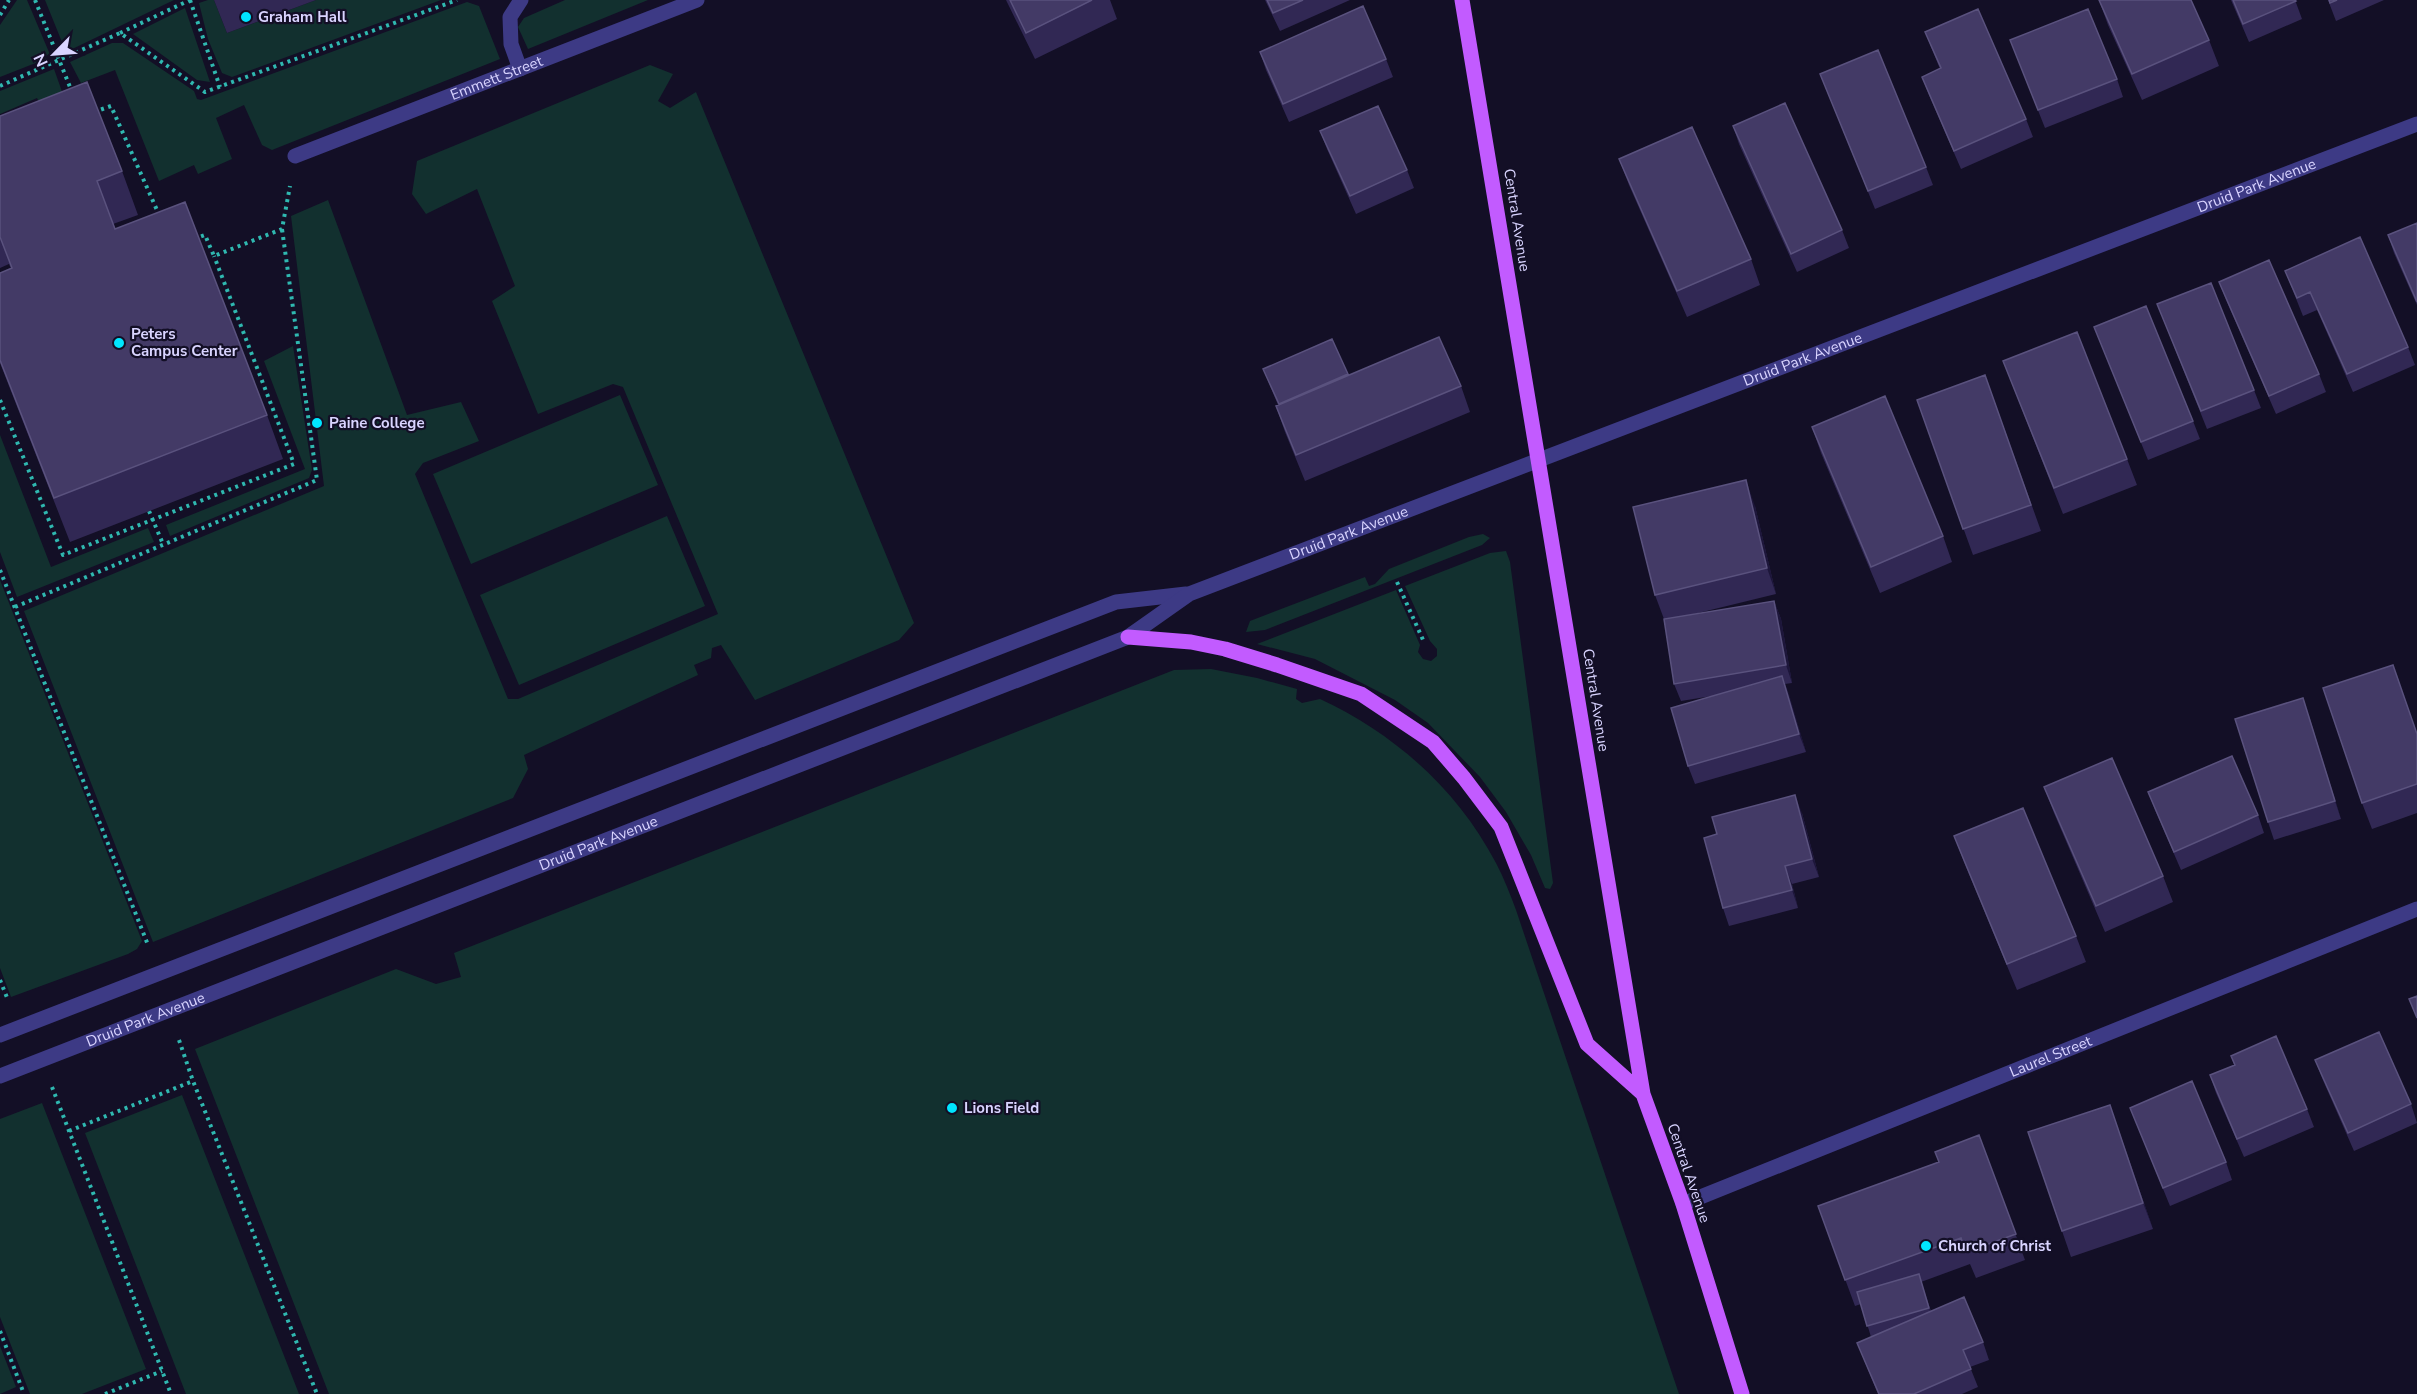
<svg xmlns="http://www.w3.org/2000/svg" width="2417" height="1394" font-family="'Nunito Sans',sans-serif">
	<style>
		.green { fill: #12302f }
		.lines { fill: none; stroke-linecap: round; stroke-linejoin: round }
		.path { stroke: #2fb8b0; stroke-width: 4; stroke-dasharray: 3 4.5; stroke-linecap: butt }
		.minor { stroke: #3d3a85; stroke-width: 15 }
		.major { stroke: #c25bff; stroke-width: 15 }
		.wall { fill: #312854 }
		.shaded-wall { fill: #1d163a }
		.building { fill: #433a66; stroke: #5a527e; stroke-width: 1.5 }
		.poi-dot { fill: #00e5ff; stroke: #130f26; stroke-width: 2 }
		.labels { text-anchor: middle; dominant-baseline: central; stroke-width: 4.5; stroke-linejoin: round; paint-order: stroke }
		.poi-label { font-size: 15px; font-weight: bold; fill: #d9d4ff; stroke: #130f26; text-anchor: start }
		.street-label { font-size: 15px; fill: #d9d4ff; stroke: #130f26 }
	</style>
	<rect width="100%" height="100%" fill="#130f26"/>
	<!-- green -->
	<path class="green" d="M17,0h10l24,57 -51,20v-52z
		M45,0h129l-108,52z
		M208,0h6l13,33 89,-33h125l-209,77 -10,-4 -14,-34 -9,-36z
		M565,0h83l-120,49 -10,-22 6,-9z
		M467,2l12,4 21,53 -228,91 -10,-5 -18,-40 -28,13 16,41 -34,15 -4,-9 -35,16 -44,-111 -34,13 -11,-21 42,-19h11l71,48 3,8 4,1z
		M185,8l25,74 -13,-2 -64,-46z
		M650,65l23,9 -15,27 12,7 26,-16 218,531 -15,17 -144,60 -34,-55 -9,3 -1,10 -17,7 4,10 -174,80 4,14 -15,29 -360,144 -129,-331 300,-125 -33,-270 37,-16 79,215 54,-13 18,39 -56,22 -8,11 93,225h10l200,-85 -95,-227 -10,-3 -75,30 -46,-113 23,-15 -38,-97 -51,25 -14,-20 5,-33z
		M54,69l11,31 -22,9 -6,-11 -37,16v-23z
		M293,346l19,124 -3,8 -139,58 -4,-11 139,-56 -41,-108z
		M620,395l38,90 -187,79 -38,-90z
		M0,435l51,132 97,-39 6,14 -137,55 -17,-45z
		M667,516l38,90 -186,79 -39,-90z
		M1483,534l7,4 -8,7 -217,85 -19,2 4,-11 115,-44 4,9 6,-2 14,-15 80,-32z
		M1506,551l4,11 43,321 -3,6 -5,-1 -14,-33 -25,-43 -26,-35 -52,-54 -33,-23 -80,-41 -58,-15 139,-54 24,55 -2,7 5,7 8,2 6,-5v-7l-7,-8 -25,-55 85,-33z
		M0,580l142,361 -5,8 -9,5 -117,43 -11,-29z
		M1211,669l46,9 40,11 -1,10 6,4 18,-4c75,35 137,90 176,164 8,15 14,31 20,47l163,484h-1350l-134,-345 201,-80 40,15 25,-7 -7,-24 720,-283z
		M182,1095l117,299h-113l-101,-261z
		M42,1103l104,266 -64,25h-52l-30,-77v-198z
		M0,1346l16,41 -16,7z"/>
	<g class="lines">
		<!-- path -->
		<path class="path" d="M35,0l37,92
			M190,0l30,87
			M0,15l9,-15
			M120,33l70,-33
			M0,86l120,-53 85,59 252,-92
			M94,112l17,-6 49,111
			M194,239l11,-4 9,21 68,-27 8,-43
			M0,400l63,155 231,-91 -80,-208
			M149,511l14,33
			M0,570l148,375
			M1397,582l27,60
			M15,607l302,-127 -35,-251
			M0,980l8,20
			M179,1040l14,41 124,313
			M52,1087l119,307
			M69,1131l124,-50
			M0,1331l24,63
			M105,1394l57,-23"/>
		<!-- minor -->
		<g class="minor">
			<path d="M520,69l-9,-25 -1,-27 11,-17"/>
			<path id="s1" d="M295,156l402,-156"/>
			<path d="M0,1035l1116,-433 70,-8"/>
			<path id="s2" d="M0,1076l1128,-439 61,-43 1228,-470"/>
			<path id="s3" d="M1683,1204l734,-295"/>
		</g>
		<!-- major -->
		<path class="major" d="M1462,0l181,1094 40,110 59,190
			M1128,637l63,5 34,7 52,16 84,29 72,48 31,36 37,49 86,217 56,50"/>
	</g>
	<!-- wall -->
	<path class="wall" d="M214,0h102l-89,33z
		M1006,0h104l7,19 -82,40z
		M1265,0h85l-70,31z
		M2099,0l110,40 10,26 -77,34 -34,-75z
		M2231,0h64l7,19 -53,23z
		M2328,0h56l-48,21z
		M1925,32l101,87 7,18 -72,32 -32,-74 -7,-18 18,-8z
		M2010,40l107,39 6,18 -78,31z
		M1260,52l126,7 7,18 -104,45 -23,-52z
		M1820,74l106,93 7,18 -58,24z
		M0,116l122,55 16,44 -25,9 2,5 152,186 16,44 -213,83 -70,-179v-90l11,-4 -2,-5 -9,4z
		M1733,126l109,104 7,18 -52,24 -58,-128z
		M1320,131l87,39 7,18 -58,26 -29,-65z
		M1619,159l132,100 9,26 -73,32 -58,-132z
		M2417,223v82l-23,-52 -6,-18z
		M2285,271l123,76 7,18 -62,27 -36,-82 -14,6z
		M2219,282l100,92 7,18 -50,22 -50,-114z
		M2157,304l97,86 7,18 -54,21z
		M2094,327l99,94 7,18 -52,21z
		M1332,339l16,37 113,10 9,26 -165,69 -20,-49 -9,-26 2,-1 -15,-36z
		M2003,361l124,98 10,26 -74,29z
		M1985,375l56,156 -68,24 -56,-155z
		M1812,427l131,109 9,26 -72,31 -59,-140z
		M1755,506l21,88 -86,21 84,-14 7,18 11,64 -7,1 21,68 -111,32 -7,-18 24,-70 -31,5 -7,-17 -10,-65 -9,-24z
		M2309,716l32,103 -67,21 -6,-18z
		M2417,733v80l-45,16 -10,-26z
		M2044,787l119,89 10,26 -68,30 -51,-119z
		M2148,792l110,23 6,18 -83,37 -26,-60z
		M1802,813l17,64 -27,7 6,24 -69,18 -6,-18z
		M1954,836l122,100 10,26 -69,28 -53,-128z
		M2231,1056l76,53 7,18 -70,30 -28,-64 -6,-18 24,-10z
		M2315,1060l96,44 6,19 -63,28 -32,-73z
		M2110,1105l43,124 -82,28 -9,-26z
		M2130,1108l96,54 6,18 -62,26z
		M1979,1135l46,125 -49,18 -6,-14 -49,18 10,29 52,31 6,18 -19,7 8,20 -16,7h-84l-21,-51 14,-6 -10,-33 -6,2 -37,-100 120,-44z"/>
	<!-- shaded-wall -->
	<path class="shaded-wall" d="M1746,480l9,26 21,88 -9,-26z
		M1774,601l7,18 11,64 -6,-18z
		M1782,676l7,18 17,58 -7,-18z
		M2303,698l6,18 32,103 -6,-18z
		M1795,795l7,18 17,64 -7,-18z
		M1785,866l7,18 6,24 -6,-18z
		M2110,1105l9,26 34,98 -10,-26z
		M1919,1274l6,18 10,34 -6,-18z"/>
	<!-- building -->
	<path class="building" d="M1010,0h82l-66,33z
		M1267,0h36l-30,13z
		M2099,0h92l18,40 -77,34z
		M2233,0h62l1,1 -53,23z
		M2329,0h8l-7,3z
		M1363,6l23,53 -103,45 -23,-52z
		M1978,9l48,110 -72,32 -32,-74 19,-9 -16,-36z
		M2088,9l29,70 -79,31 -28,-70z
		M1878,50l48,117 -58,24 -48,-117z
		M87,82l35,89 -25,10 18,48 70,-27 82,213 -213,83 -54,-138v-87l12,-5 -12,-31v-121z
		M1785,103l57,127 -51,24 -58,-128z
		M1378,106l29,64 -57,26 -30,-65z
		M1692,127l59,132 -74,32 -58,-132z
		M2417,223v79l-29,-67z
		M2360,237l48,110 -61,27 -37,-82 -13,6 -12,-27z
		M2269,260l50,114 -50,22 -50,-114z
		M2211,283l43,107 -53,21 -44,-107z
		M2146,306l47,115 -52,21 -47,-115z
		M2077,332l50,127 -73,29 -51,-127z
		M1439,337l22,49 -165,69 -20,-49z
		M1332,339l16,35 -69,30 -16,-35z
		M1985,375l46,130 -68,24 -46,-129z
		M1885,396l58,140 -72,31 -59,-140z
		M1746,480l21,88 -112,27 -22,-88z
		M1774,601l12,64 -112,19 -10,-65z
		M2393,665l24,69v50l-55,19 -39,-115z
		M1782,676l17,58 -111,32 -17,-58z
		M2303,698l32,103 -67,21 -33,-103z
		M2232,756l26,59 -84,37 -26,-60z
		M2112,758l51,118 -67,30 -52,-119z
		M1795,795l17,64 -27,7 7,24 -69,18 -19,-70 13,-4 -5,-17z
		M2023,808l53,128 -69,28 -53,-128z
		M2417,996v22l-8,-19z
		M2379,1032l32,72 -63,29 -33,-73z
		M2276,1036l31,73 -70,30 -27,-64 25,-10 -4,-9z
		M2192,1081l34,81 -63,26 -33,-80z
		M2110,1105l33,98 -81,28 -34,-99z
		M1979,1135l37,99 -50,18 -5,-14 -116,42 -27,-74 121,-44 -4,-10z
		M1919,1274l10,34 -62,18 -10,-34z
		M1964,1297l19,45 -20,8 8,19 -57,25h-35l-22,-51z"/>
	<!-- markers -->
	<g class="poi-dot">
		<circle cx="246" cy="17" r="6"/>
		<circle cx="119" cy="343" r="6"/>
		<circle cx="317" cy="423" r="6"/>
		<circle cx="952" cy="1108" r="6"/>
		<circle cx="1926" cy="1246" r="6"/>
	</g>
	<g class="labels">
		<!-- poi labels -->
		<g class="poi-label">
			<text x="258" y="17">Graham Hall</text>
			<text x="131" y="334">Peters<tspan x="131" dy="17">Campus Center</tspan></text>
			<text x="329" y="423">Paine College</text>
			<text x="964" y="1108">Lions Field</text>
			<text x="1938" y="1246">Church of Christ</text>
		</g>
		<!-- street labels -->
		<g class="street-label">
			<text stroke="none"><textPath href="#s1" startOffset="216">Emmett Street</textPath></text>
			<text stroke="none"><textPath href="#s2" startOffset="2428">Druid Park Avenue</textPath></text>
			<text transform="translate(1517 220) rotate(81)">Central Avenue</text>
			<text stroke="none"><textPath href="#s2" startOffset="1942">Druid Park Avenue</textPath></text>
			<text stroke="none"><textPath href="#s2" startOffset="1456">Druid Park Avenue</textPath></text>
			<text transform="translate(1596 700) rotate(81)">Central Avenue</text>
			<text stroke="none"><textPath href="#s2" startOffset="642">Druid Park Avenue</textPath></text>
			<text stroke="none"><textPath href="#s2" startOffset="156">Druid Park Avenue</textPath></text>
			<text stroke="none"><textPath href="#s3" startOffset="396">Laurel Street</textPath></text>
			<text transform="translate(1689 1173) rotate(71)">Central Avenue</text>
		</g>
	</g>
	<!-- north arrow -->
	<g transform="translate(54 54) rotate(245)" stroke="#130f26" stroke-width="4.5" paint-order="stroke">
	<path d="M0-4.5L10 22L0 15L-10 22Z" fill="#d9d4ff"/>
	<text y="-9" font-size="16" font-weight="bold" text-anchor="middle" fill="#d9d4ff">N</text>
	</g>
</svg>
